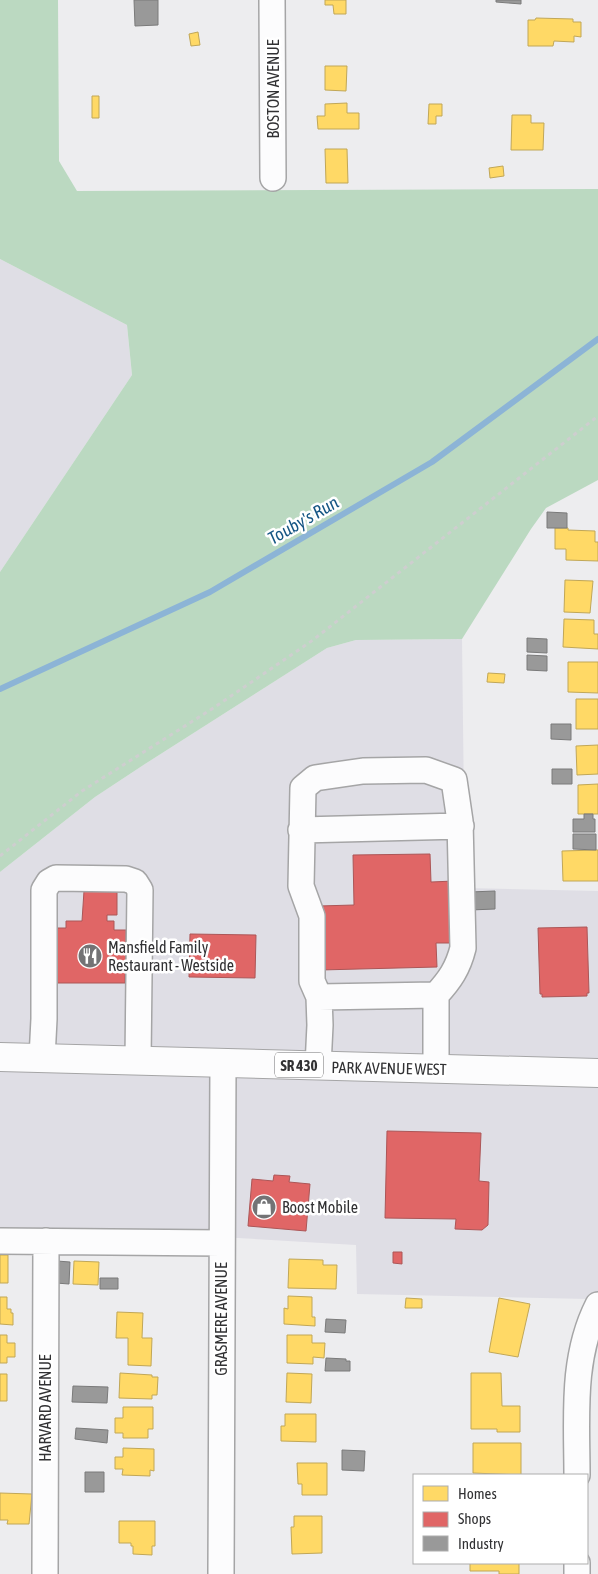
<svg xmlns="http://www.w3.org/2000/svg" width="598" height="1574" font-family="'Asap Condensed',sans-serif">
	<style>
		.built { fill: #dfdee5 }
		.green { fill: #bbd9c1 }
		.homes { fill: #ffd966; stroke: #c1a757 }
		.shops { fill: #e06666; stroke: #ac5657 }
		.industry { fill: #999; stroke: #7a7a7a }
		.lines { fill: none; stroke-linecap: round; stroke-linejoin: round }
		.stream { stroke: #8cb4d6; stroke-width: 6 }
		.minor-casing { stroke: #a5a5a6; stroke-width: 28 }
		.major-casing { stroke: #a5a5a6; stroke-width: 30 }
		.path { stroke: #cececf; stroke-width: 3; stroke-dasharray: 4 4; stroke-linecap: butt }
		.minor { stroke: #fcfcfd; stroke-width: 25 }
		.major { stroke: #fcfcfd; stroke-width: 28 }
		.labels { text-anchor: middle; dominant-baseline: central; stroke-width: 5; stroke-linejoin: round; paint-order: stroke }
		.shield { fill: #fff; stroke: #6f6f70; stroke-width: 1 }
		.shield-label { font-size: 15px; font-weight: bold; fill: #313133 }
		.street-label { font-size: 16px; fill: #313133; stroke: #fff }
		.poi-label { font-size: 16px; fill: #313133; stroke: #fff; text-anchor: start }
		.water-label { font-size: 18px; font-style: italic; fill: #165684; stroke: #fff }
	</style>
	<rect width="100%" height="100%" fill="#ededef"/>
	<!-- built -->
	<path class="built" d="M0,259l127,66 5,50 -132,197z
		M462,639l3,249 133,3v440l-10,-32 -231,-5 -1,-49 -118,-7 -238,-3v-363l95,-75 50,-33 182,-116 29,-8z"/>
	<!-- green -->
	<path class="green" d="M0,0h58l1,161 18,30 521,-2v291l-52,28 -15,21 -69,110 -106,1 -29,8 -182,116 -50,33 -95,75v-300l132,-197 -5,-50 -127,-66z"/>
	<!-- homes -->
	<path class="homes" d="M325,0h21v14h-12l-1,-9h-8z
		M536,18l37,1v3h8v15l-7,-1v6l-20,-1 -1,5h-25v-26h7z
		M198,32l2,13 -9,1 -2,-12z
		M325,66h22l-1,25 -21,-1z
		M92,96h7v22h-7z
		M347,103v10h12v16h-41l-1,-13h8v-12z
		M429,104h13v12h-6v8h-8z
		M512,115h19v8h13l-1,27h-32z
		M325,149h22l1,34h-22z
		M503,166l1,10 -14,2 -1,-10z
		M555,528h13v2l27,1v11h3v19l-32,-1v-11h-11z
		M565,580l28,1 -3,32 -26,-1z
		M564,619l30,1v14h4v15l-35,-2z
		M568,662h30v31l-30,-1z
		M488,673l17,1 -1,9 -17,-1z
		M576,699h22v30h-22z
		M598,745v29l-21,1 -1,-29z
		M598,784v30h-20v-29z
		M596,850h2v31h-35l-1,-30z
		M0,1255h8v28h-8z
		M289,1259l34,1v5h14l-1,24 -48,-1z
		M74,1261l25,1 -1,23 -25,-1z
		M288,1296l24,1v20h3v9l-31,-2v-16l4,1z
		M0,1297h7v12h4v4h2v12l-13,-1z
		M406,1298l16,1v9h-17z
		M499,1298l31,6 -12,53 -29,-5z
		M117,1312l26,1 -1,25h10l-1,28 -23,-1v-27h-12z
		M0,1335h7v8h8v14h-8v6h-7z
		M287,1335h25v8h13l-1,15 -11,-1v7l-26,-1z
		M120,1373l32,2v2h6l-1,18h-5v4l-33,-1z
		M287,1373l25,1 -1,29 -25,-1z
		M471,1373h30l1,33h18v26h-23v-3h-26z
		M0,1374h7v27h-7z
		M123,1407h30v22h-5v9h-25v-5h-8v-15h8z
		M285,1414h31v28l-35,-1v-15h4z
		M473,1443h48v32l-48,-2z
		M123,1448l31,1v22l-4,-1v6l-28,-1 1,-6h-8v-12h8z
		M297,1463h30v32h-25v-11h-4z
		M0,1493l32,1 -3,30h-22l1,-4h-8z
		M294,1516h28v37l-30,1 -1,-27h3z
		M119,1521h36v25h-3v9l-19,-1v-8h-2v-3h-12z
		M470,1563h49v11h-20v-3h-29z"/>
	<!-- shops -->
	<path class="shops" d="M430,854l1,28 23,-1 1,62h-19l1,24 -117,3 -1,-64 35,-1 -1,-50z
		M84,891l33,1v23h-10v6h7v9h12l-1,53h-71l1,-55h11v-7h16z
		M587,927l2,66h-2v3l-45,1v-3h-2l-2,-66z
		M190,934l66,1 -1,43 -66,-1z
		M387,1131l94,2 -2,48 10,1 -1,43 -6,5 -27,-1 1,-10 -71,-1z
		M274,1175l16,1 -1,6 21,2 -4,47 -58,-5 4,-47 21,2z
		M393,1252h9v12l-9,-1z"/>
	<!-- industry -->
	<path class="industry" d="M134,0h24v25l-23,1z
		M496,0h25v4l-25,-2z
		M547,512l20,1v15h-20z
		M527,638l20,1v14l-20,-1z
		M527,655l20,1v15l-20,-1z
		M551,724h20v16l-20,-1z
		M552,769h20v15h-20z
		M584,814h9v5h2v13h-22v-13h11z
		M573,834h23v16l-23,-1z
		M495,891v18l-25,1v-18z
		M57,1261l13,1 -1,22 -13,-1z
		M100,1278h18v11h-18z
		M326,1319l20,1 -1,13 -20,-1z
		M326,1358l20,1v2h4v10h-25z
		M73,1386l35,1 -1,16 -35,-1z
		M76,1428l32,2 -1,13 -32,-4z
		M342,1450l23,1 -1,20 -22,-1z
		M85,1472h19v20h-19z"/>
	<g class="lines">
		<!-- stream -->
		<path class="stream" d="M0,689l210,-97 222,-130 166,-123"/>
		<defs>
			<path id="minor" d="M272,0l1,178
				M301,830l160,-4
				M319,997l117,-2
				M42,1058l2,-39v-129l5,-8 7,-4 70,1 9,3 5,8 -2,170
				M318,1066l2,-41 -1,-28 -7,-16v-65l-11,-30 2,-98 12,-10 48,-7 63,-1 28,10 6,41 3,127c-5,20 -13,32 -27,47v74
				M0,1241l221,2
				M577,1475c0,-57 -6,-117 21,-170
				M577,1563v11
				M45,1574l1,-333
				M221,1574l2,-511"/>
			<path id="major" d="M0,1057l598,16"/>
		</defs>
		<!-- minor casing -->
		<use href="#minor" class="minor-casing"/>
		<!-- major casing -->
		<use href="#major" class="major-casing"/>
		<!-- path -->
		<path class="path" d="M0,856l82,-65 133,-84 98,-67 285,-224"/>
		<!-- minor -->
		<use href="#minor" class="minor"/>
		<!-- major -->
		<use href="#major" class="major"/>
	</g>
	<!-- icons -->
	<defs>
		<symbol id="restaurant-disc" viewBox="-11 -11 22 22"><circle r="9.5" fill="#737375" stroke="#fff"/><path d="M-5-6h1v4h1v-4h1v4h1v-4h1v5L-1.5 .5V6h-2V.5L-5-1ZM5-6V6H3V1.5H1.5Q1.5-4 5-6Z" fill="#fff"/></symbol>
		<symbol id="shop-disc" viewBox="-11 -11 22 22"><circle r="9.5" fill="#737375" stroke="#fff"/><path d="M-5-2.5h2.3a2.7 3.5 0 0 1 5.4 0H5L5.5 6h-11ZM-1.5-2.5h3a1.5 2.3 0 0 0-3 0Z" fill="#fff"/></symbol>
	</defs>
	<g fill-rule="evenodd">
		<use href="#restaurant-disc" x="76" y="942" width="28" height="28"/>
		<use href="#shop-disc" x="250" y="1193" width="28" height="28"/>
	</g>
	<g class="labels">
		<!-- shield labels -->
		<rect class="shield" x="275" y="1052.5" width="48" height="25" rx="4"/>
		<g class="shield-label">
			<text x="299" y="1065">SR 430</text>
		</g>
		<!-- street labels -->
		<g class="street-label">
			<text transform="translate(273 89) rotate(-90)">BOSTON AVENUE</text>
			<text transform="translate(389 1068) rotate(1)">PARK AVENUE WEST</text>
			<text transform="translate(221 1319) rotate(-90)">GRASMERE AVENUE</text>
			<text transform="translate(45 1408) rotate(-90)">HARVARD AVENUE</text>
		</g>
		<!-- poi labels -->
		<g class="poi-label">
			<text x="108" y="947">Mansfield Family<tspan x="108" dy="18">Restaurant - Westside</tspan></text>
			<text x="282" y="1207">Boost Mobile</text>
		</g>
		<!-- water labels -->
		<g class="water-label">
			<text transform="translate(303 520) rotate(-30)">Touby's Run</text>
		</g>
	</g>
	<!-- legend -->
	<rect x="413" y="1474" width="175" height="90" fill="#ffffff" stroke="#adadad"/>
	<rect x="423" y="1486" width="25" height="15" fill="#ffd966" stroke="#adadad"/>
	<text x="458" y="1499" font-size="15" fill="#313133">Homes</text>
	<rect x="423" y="1512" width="25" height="15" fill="#e06666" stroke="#adadad"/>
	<text x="458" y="1524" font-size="15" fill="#313133">Shops</text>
	<rect x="423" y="1536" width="25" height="15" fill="#999999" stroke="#adadad"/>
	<text x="458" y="1549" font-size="15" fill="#313133">Industry</text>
</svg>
